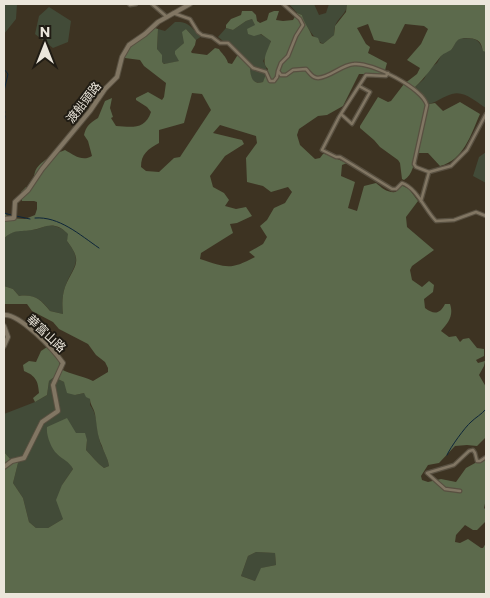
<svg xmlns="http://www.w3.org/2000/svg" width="490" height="598" font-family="Commissioner,'Noto Sans TC',sans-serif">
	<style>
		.green { fill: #424b38 }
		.forest { fill: #5c6a4c; fill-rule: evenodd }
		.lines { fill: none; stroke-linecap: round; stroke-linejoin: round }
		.stream { stroke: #0d2539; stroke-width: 1 }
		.street-casing { stroke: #585041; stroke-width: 5 }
		.secondary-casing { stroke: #585041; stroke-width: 6 }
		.street { stroke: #817663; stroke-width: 2.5 }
		.secondary { stroke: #817663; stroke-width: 4 }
		.labels { text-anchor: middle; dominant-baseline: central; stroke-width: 4; stroke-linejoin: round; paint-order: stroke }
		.street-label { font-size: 12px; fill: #ebe6db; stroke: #201c14 }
	</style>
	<rect width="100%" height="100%" fill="#3d3322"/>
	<!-- green -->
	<path class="green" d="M4,4h13l-1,15 -12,15z
		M289,4h25l5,11 7,-2 3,-9h18c0,10 -9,13 -12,22 -1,3 -1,6 -1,9l-11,9c-9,-5 -19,-20 -21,-29l-5,-2z
		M49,7l22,14 -3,21 -15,6 -18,-14 4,-18z
		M252,19l8,15 11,6 -3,13 -5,8c5,9 5,12 0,21 -14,4 -13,-10 -13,-20l-32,-25 8,-9 7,2 13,-9z
		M175,22c16,-1 15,7 27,14l-6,4 -10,-11 -2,14 -5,6 1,12 -15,3 -4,-2 -4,-13 1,-20 7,2z
		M461,38c13,1 17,-1 22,12l3,2v56c-10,-6 -22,-18 -34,-14 -8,2 -15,8 -23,10l-5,-9 -9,-8 9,-8 5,-10 8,-6 5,-9 10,-5 4,-8z
		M486,152v31l-13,-7 6,-19z
		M48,225c9,1 14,3 21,9l-2,7c17,22 6,24 -2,46 -3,9 -3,18 -2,27l-13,-3c-8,-11 -16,-17 -31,-15l-6,-7 -9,-3v-47c8,-10 16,-8 27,-9 6,0 12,-3 17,-5z
		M54,377l10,5 11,13 9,-2 6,6v6c9,11 6,29 12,42 3,7 6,11 7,19l-5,2c-7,-5 -12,-12 -18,-18l1,-10 -31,13 14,10 3,6 -11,16 1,34 -15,9h-12l-7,-6 -6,-24 -10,-15 5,-20 -6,-2 -8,-9v-38l31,-12 12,-7 2,-14z
		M256,552l19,1 1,12 -14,3 -7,13 -14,-5 7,-20z"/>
	<!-- forest -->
	<path class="forest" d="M347,4h139v48l-3,-1c-1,-4 -2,-9 -6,-11 -4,-2 -15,-3 -19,0 -3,2 -4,7 -7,10 -3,2 -7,3 -10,6 -8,10 -16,22 -26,31l9,8 5,9 6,-1 8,8 17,-9 20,12c-9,20 -16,46 -40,52l-12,-13h-11c-3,9 -4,22 -13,27l-2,-1 -2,-16 -2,-3 -18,-13 -6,-7 -14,-12v-2l18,-29 10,5 3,-1 13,-17 13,-10 3,-6 -13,-8 14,-16 7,-15 -4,-3 -19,-2 -10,20 -21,-4 -6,-16 -11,4 9,16 4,3 -2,6 19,10 -3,11h-25l-16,32 -16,9 -9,1 -19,13 -2,6 3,10 15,14 5,-1 3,-4h2l22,9 -5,2 -1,11 14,6 -7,26 9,3 7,-25 12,-3c6,5 11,10 20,9l3,-8 10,5 9,12 -12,16 1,10 27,23 -22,16 -2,4 2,10 10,7 7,-6 5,4 -1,7 -9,7 1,9c9,7 15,6 20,-4h5c4,12 -2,19 -9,27l8,6 7,-1 4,6 3,-3 6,-1 8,10 7,1v7l-8,4 2,3 7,-2 -1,5 -5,9 7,12v50l-9,9 -10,-1 -12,1 -16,17 -11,2 -7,11 1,4 6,2 13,-3 15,3 10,-14 20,-11v42l-2,9 2,2v11l-9,9h-4l-8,-5 -9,10 -1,7 5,1 8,-4 13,9h2l3,-5v51h-482v-142l8,9h5l1,2 -5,20 10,15 6,24 7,6h12l15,-9 -7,-19 6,-15 11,-16c-4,-8 -10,-9 -16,-15 -6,-6 -11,-19 -10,-27l20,-9 9,15h9l2,7 -1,10c6,6 11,13 18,18l5,-2c-1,-8 -5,-13 -7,-20 -5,-10 -5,-21 -7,-32 -1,-6 -5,-9 -5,-15l-4,-2 -2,-4 -9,2 -8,-2 -3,-11 -10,-5 -5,4 -2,14 -12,7 -2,-4 6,-5c-1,-12 -3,-17 -15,-22l-1,-6 6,-4 7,1 5,-11 6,-4 11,11 3,11c10,6 20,6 32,12l15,-9v-4l-3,-6 -9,-7 -8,-11 -29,-15 -6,-7 -21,-11 -5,-7h-23v-18l9,3 6,7c16,-2 22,4 31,15l13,3c-1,-9 -1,-18 2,-27 9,-22 19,-24 2,-46l1,-7c-3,-3 -7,-7 -13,-8 -8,-2 -15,3 -23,4 -11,2 -20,-1 -28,9v-28l4,7 17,1 10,-4 2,-6v-7l-3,-1h-12l-1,-9 5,-5h3c5,-5 4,-9 6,-15 3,-10 21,-19 30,-22 9,5 17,12 27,6l-4,-15 -4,-6c2,-9 6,-12 14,-17l7,-17 7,-3 -2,10 3,9 -2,1 5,8c16,1 29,4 35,-14l-4,-5 -11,-7v-2l12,-6 14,8 2,-3 2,-14 -22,-17 -4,-6 -15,-2 -1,-4 8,-11 23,-15 3,1 -1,20 5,6v7l2,2 15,-3 -4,-7v-3l9,-8 -2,-11 4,-3 10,11 -1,5 -4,7 1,1 15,2 8,-7 4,1c2,4 7,7 9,14l4,1 5,-8 3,-2 10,8c0,10 0,24 13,20l5,-13c-8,-7 0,-19 3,-28l-10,-7 -7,2 -6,-2 -1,-5 8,-4 -3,-6 -6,2 -13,9 -7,-2v-3l5,-6 10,-4 1,-4h10l4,4 1,6 3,2 7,-3 2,-7 5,-2h5l-3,9 7,1 10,-1 4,-7 5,2c2,8 7,13 10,21l6,2 2,5 3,1 11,-9 1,-9 11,-14zM192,93l10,1 9,16 -31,47 -6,1 -15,14 -13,-1 -5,-4c0,-13 7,-18 18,-24v-13l25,-7zM220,125l36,11 1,7 -11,15 1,24 16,4 8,6 17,-5 4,5 -7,11 -11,5 -7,12 -7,6 7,11 -4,7 -14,8 6,5c-26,14 -29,10 -55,2l1,-6 32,-20 -3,-9 7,-1 15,-7 -6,-9 -10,2 -11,-3 4,-6 -5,-7 -11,-6 -3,-11 15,-20 19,-12 -2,-4 -29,-7zM256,552l19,1 1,12 -15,3 -6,13 -14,-5 7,-20z"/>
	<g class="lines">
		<!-- stream -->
		<path class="stream" d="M4,69l4,5 -4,17
			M4,110l1,2
			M4,124l1,-8
			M4,213l7,2
			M16,216l14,3
			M35,218c24,-2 45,17 64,30
			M447,455c3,-7 18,-28 24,-33 5,-5 10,-7 15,-13"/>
		<defs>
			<path id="street" d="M129,4l1,1 6,-1
				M152,4l15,13
				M283,4l17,15 3,6 -7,11 -8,20 -7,7 -3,8 3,4h5l7,-5 13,-1c4,4 6,9 12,9 13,-1 23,-13 36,-14 18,-2 68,24 73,41l-13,59 2,3 13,5
				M173,13l17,6 8,13 4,3 10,2 8,6h8l25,25 13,4 4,9h4l3,-4 1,-6
				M388,73l-2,3 -20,-1 -27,42 -17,33 14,7h4l52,32h4l6,-6c15,5 23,27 34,38l18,-1 22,-8 10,4
				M342,115l10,9 18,-32 -11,-6
				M421,201l8,-29 22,-6 16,-16 19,-36
				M460,491l-15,-2 -18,-16 27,-8 15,-14 4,-1 2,3 2,8h3l6,-4"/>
			<path id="secondary" d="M4,219l10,-1 1,-16 13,-12 14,-21 48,-58 15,-22 12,-12 5,-20 7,-12 16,-11 13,-12 32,-18
				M4,315c15,-2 50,35 59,48l-10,22 5,26 -16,11 -18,36 -12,3 -8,6
				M4,326l4,11 -4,9"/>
		</defs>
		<!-- street casing -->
		<use href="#street" class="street-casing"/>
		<!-- secondary casing -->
		<use href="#secondary" class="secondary-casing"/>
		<!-- street -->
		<use href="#street" class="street"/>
		<!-- secondary -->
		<use href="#secondary" class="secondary"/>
	</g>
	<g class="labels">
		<!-- street labels -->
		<g class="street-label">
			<text transform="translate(83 102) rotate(-52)">渡船頭路</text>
			<text transform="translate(47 333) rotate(43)">華富山路</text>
		</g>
	</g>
	<!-- border -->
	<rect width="490" height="598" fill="none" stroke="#ebe6db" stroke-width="10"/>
	<!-- north arrow -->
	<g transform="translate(45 45)" stroke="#201c14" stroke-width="4" paint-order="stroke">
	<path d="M0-4L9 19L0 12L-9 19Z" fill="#ebe6db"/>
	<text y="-8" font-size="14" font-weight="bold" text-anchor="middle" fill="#ebe6db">N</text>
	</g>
</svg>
